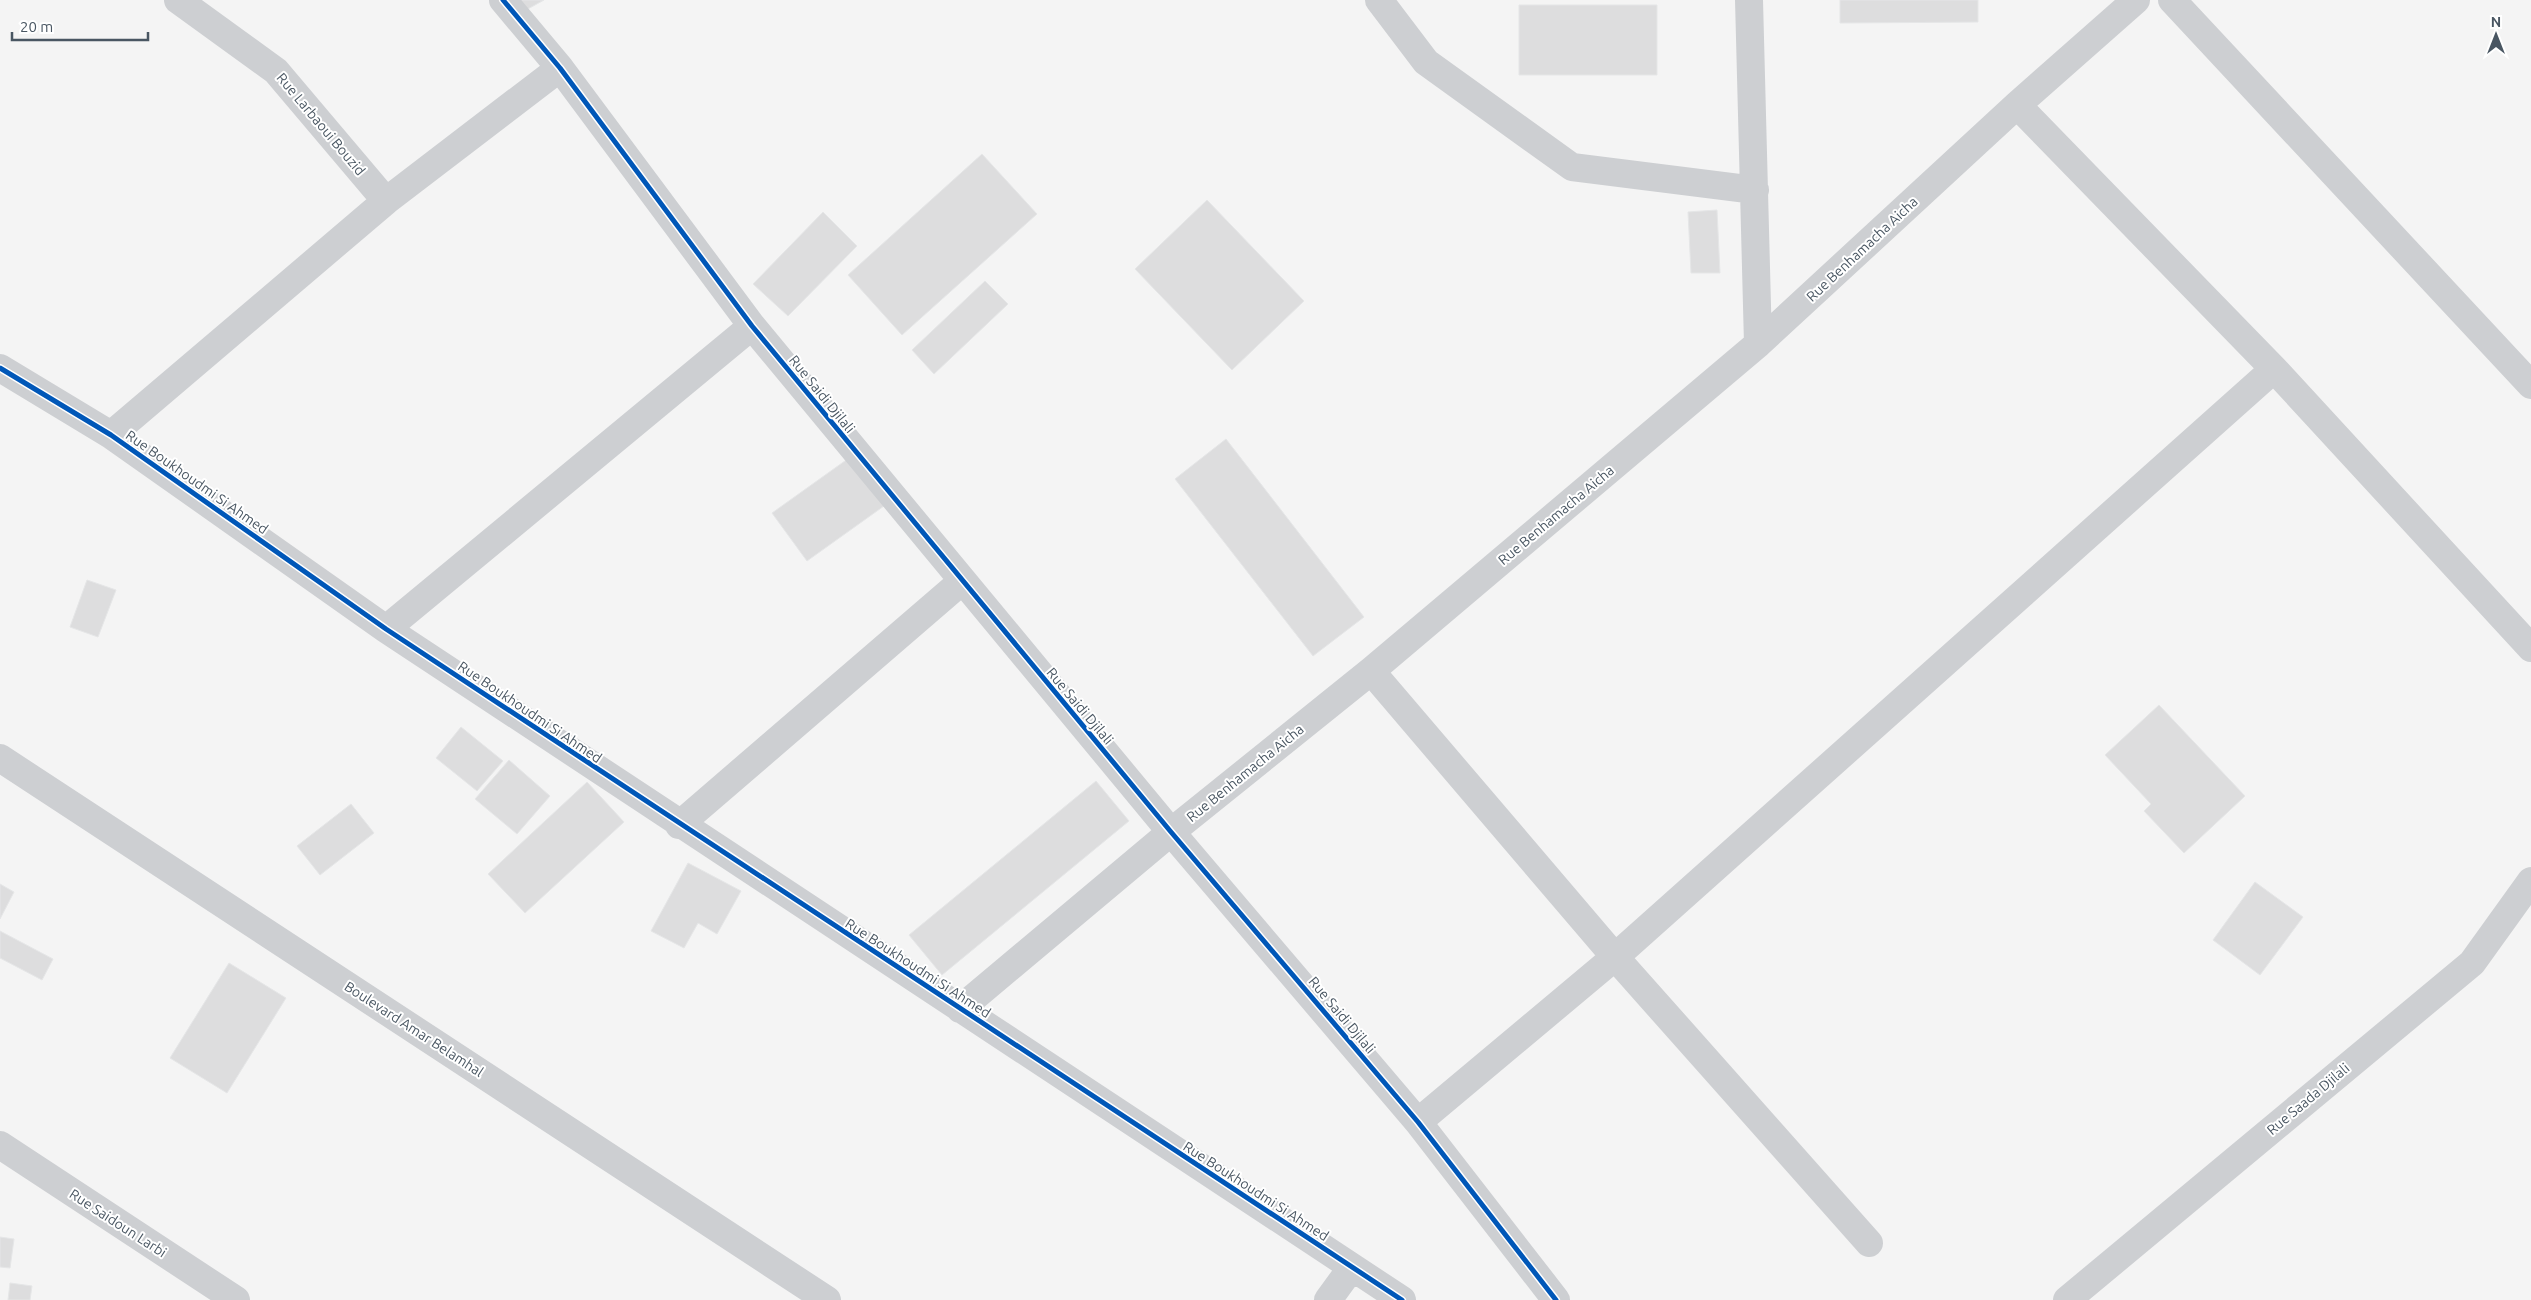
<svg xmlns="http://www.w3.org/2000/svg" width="2531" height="1300" font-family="Ubuntu,sans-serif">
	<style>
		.building { fill: #ddddde; stroke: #e5e6e7 }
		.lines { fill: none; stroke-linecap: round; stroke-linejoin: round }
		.minor { stroke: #cdcfd2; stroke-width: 28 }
		.cycleway-casing { stroke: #fff; stroke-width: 8 }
		.cycleway { stroke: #0057b8; stroke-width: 5 }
		.labels { text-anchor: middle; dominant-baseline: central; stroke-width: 4; stroke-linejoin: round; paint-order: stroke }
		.street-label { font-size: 14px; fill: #495662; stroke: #fff }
	</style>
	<rect width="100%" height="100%" fill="#f4f4f4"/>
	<!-- building -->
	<path class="building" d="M520,0h24l-18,10z
		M1840,0h138v22l-138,1z
		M1519,5h138v70h-138z
		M982,154l55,60 -135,121 -54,-60z
		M1207,200l97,101 -72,69 -97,-101z
		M1717,210l3,63h-29l-3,-61z
		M823,212l34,34 -69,70 -35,-32z
		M985,281l23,23 -74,70 -22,-24z
		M1226,439l138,178 -51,39 -138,-177z
		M849,458l35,48 -77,55 -35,-48z
		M87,580l29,10 -18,47 -28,-10z
		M2159,705l86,91 -61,57 -40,-42 7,-7 -46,-49z
		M461,727l42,34 -26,30 -41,-33z
		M509,760l41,36 -33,38 -42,-35z
		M1096,781l33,40 -187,154 -33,-40z
		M587,782l37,40 -99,91 -37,-39z
		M351,804l23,29 -54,42 -23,-29z
		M688,863l53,28 -24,43 -19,-11 -14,25 -33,-17z
		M2255,882l48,35 -43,58 -47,-35z
		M0,884l14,8 -14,27z
		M0,931l53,28 -11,21 -42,-22z
		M229,963l57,35 -59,95 -57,-35z
		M0,1237l14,2 -4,29 -10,-1z
		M10,1283l22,3 -2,14h-22z"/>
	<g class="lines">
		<!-- minor -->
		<path class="minor" d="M178,0l98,71 110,130
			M503,0l57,68 192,258 419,506 247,290 138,178
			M1379,0l47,62 146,105 183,23
			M1749,0l9,344
			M2172,0l359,385
			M2017,105l257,264 257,279
			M0,368l111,67 275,194 1016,671
			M111,435l275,-234 174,-133
			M386,629l366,-303
			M1371,671l244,286 254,286
			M0,758l827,542
			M679,825l282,-243
			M960,1009l211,-177 200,-161 387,-327 259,-239 119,-105
			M1418,1122l197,-165 659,-588
			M0,1145l236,155
			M1328,1300l24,-33
			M2067,1300l405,-337 59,-82"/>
		<defs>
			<path id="cycleway" d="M503,0l57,68 192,258 419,506 247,290 138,178
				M0,368l111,67 275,194 1016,671"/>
		</defs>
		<!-- cycleway casing -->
		<use href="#cycleway" class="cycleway-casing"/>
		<!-- cycleway -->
		<use href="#cycleway" class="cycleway"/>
	</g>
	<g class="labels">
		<!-- street labels -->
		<g class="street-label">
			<text transform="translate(321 124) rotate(50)">Rue Larbaoui Bouzid</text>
			<text transform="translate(1862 249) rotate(-43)">Rue Benhamacha Aicha</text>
			<text transform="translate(822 394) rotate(51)">Rue Saidi Djilali</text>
			<text transform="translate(197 482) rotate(35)">Rue Boukhoudmi Si Ahmed</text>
			<text transform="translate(1556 515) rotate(-40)">Rue Benhamacha Aicha</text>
			<text transform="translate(1080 706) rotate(50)">Rue Saidi Djilali</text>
			<text transform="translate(530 712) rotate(34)">Rue Boukhoudmi Si Ahmed</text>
			<text transform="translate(1245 773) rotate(-39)">Rue Benhamacha Aicha</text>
			<text transform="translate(918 968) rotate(33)">Rue Boukhoudmi Si Ahmed</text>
			<text transform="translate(1342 1015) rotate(50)">Rue Saidi Djilali</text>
			<text transform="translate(414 1029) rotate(33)">Boulevard Amar Belamhal</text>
			<text transform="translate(2308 1099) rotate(-40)">Rue Saada Djilali</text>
			<text transform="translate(1256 1191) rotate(33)">Rue Boukhoudmi Si Ahmed</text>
			<text transform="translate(118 1223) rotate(33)">Rue Saidoun Larbi</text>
		</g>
	</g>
	<!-- north arrow -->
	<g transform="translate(2496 35)" stroke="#ffffff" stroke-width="4" paint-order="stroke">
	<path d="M0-4L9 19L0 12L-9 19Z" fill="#495662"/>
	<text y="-8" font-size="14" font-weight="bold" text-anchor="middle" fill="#495662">N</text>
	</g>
	<!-- scale -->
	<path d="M12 32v8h136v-8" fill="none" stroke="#495662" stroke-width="2.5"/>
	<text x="20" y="32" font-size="15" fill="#495662" stroke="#ffffff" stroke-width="4" paint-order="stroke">20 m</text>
</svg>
